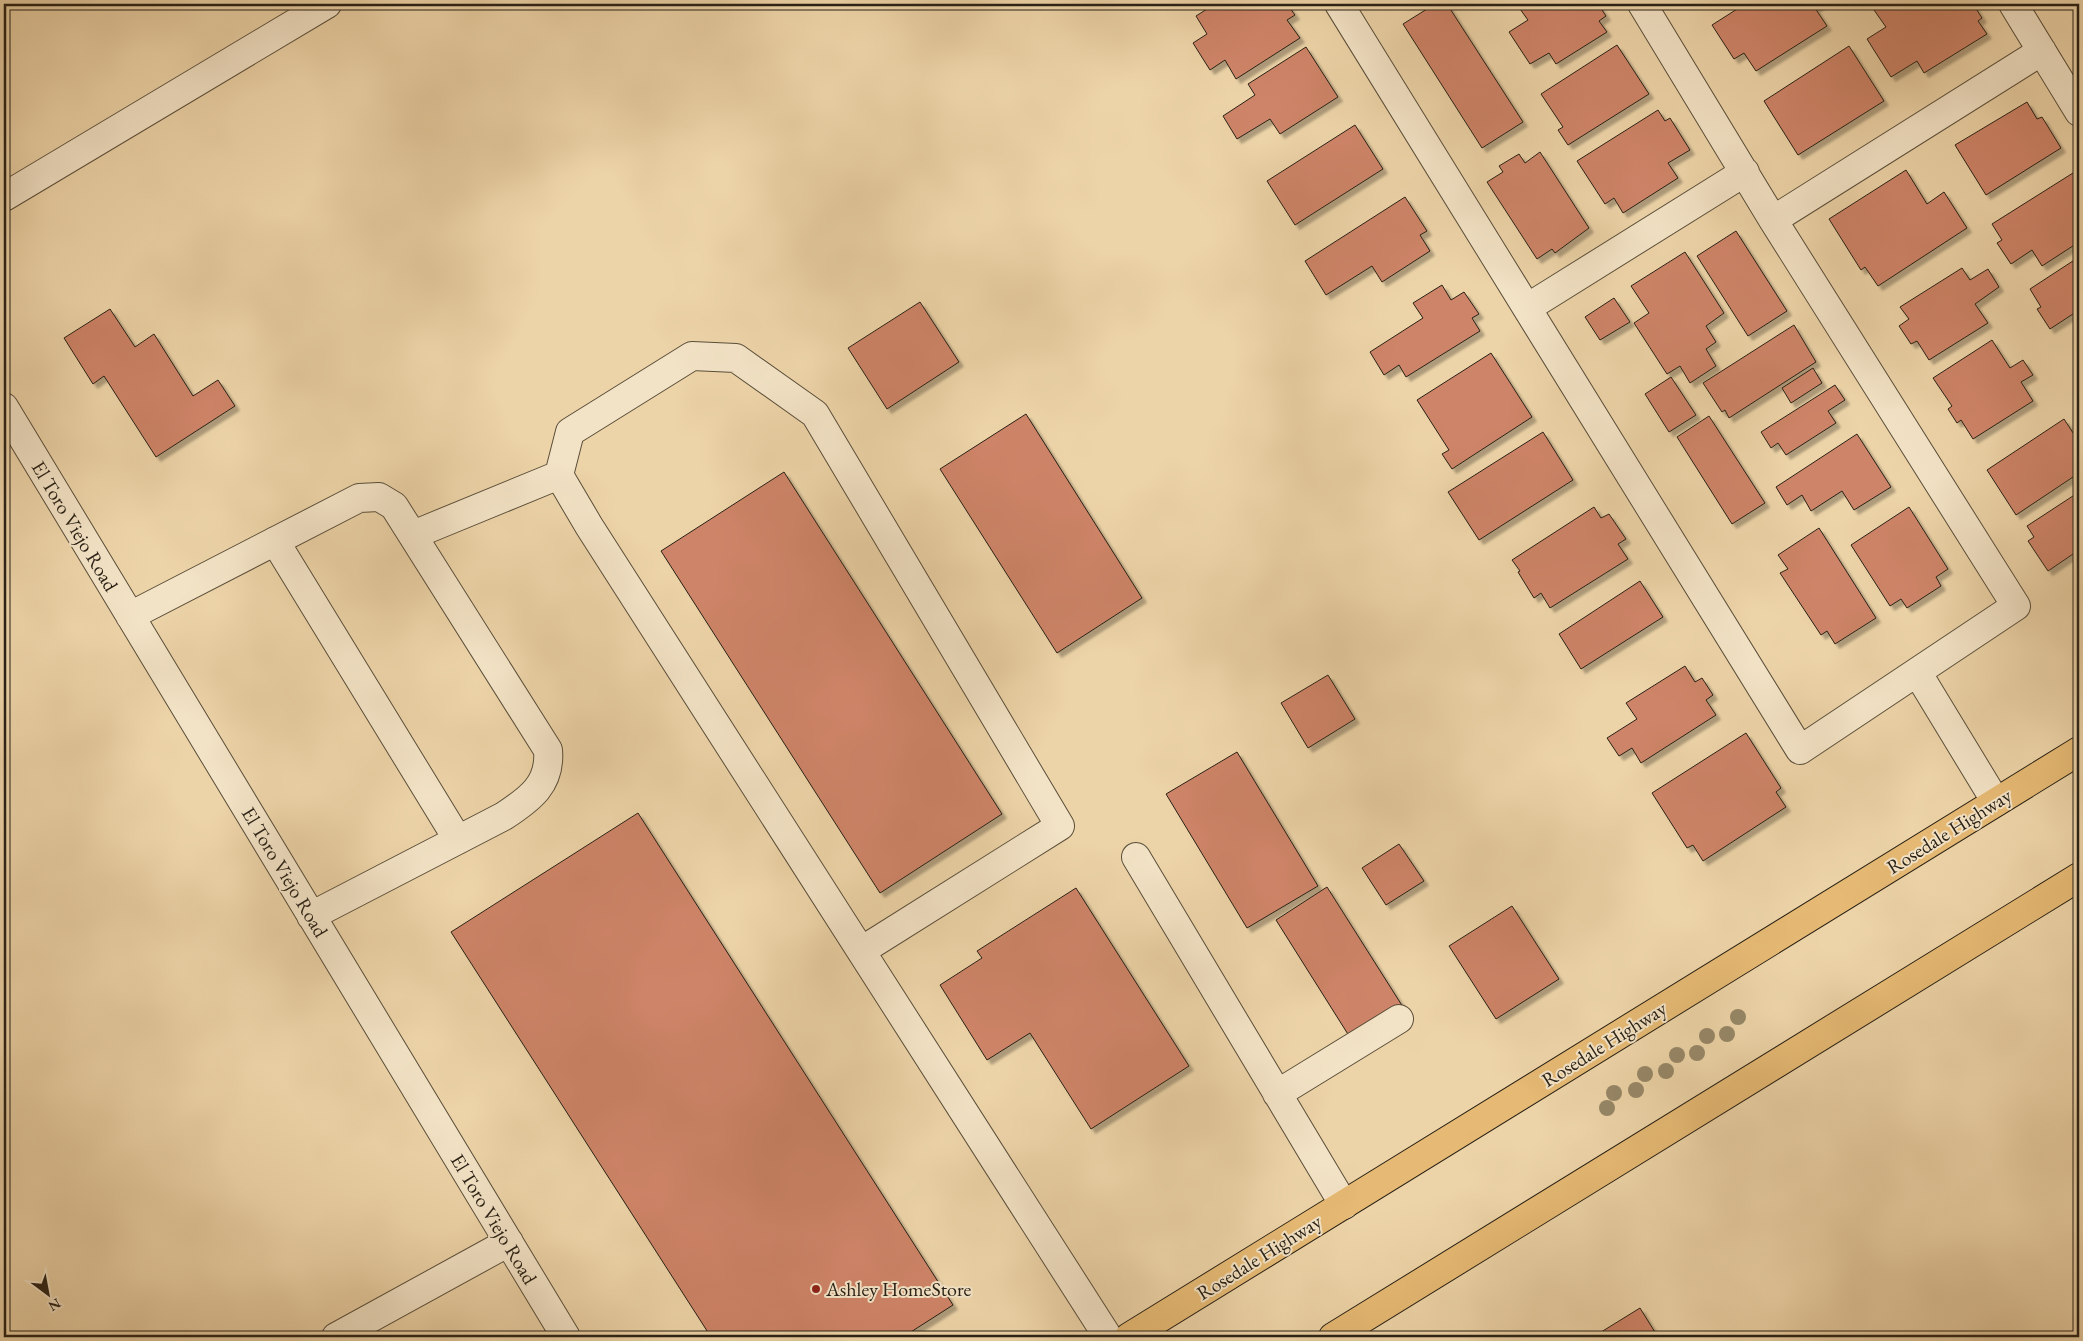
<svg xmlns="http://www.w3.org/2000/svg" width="2083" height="1341" font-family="'EB Garamond',serif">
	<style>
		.building { fill: #ce8468; stroke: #292116; filter: url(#shadow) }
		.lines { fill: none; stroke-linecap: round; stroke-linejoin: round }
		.minor-casing { stroke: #5a4e3a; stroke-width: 30 }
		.major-casing { stroke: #292116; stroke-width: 30 }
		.minor { stroke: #f3e3c6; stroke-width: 28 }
		.major { stroke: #e6ba74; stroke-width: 28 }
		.tree { fill: #968767 }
		.poi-dot { fill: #8f2418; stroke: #f3e3c6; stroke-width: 2 }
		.labels { text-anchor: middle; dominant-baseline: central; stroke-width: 4; stroke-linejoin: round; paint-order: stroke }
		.street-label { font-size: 20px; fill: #292116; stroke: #f3e3c6 }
		.poi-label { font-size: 20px; fill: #292116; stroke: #f3e3c6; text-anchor: start }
	</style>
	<defs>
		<filter id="shadow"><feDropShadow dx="4.5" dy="4.5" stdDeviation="1" flood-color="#0004"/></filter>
	</defs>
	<rect width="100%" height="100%" fill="#edd4a8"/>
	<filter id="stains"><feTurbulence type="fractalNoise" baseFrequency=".004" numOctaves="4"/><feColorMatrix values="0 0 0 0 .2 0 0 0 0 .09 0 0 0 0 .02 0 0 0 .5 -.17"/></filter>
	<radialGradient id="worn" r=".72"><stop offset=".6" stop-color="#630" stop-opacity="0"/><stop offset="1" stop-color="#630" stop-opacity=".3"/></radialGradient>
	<!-- building -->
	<path class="building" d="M1215,4h72l8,11 -8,5 13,18 -64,41 -11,-19 -15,10 -17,-27 14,-9 -11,-18z
		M1435,4h12l76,118 -41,26 -79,-124z
		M1528,4h70l8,12 -7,5 8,11 -51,32 -7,-11 -19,11 -21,-32 19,-12 -8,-11z
		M1745,4h76l-6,4 12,18 -71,45 -12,-18 -10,6 -22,-34z
		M1884,4h89l9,14 -4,3 9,13 -63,39 -7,-12 -26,16 -24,-38 19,-12 -12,-17z
		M1617,45l32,49 -81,51 -10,-15 5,-3 -22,-33z
		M1849,46l35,55 -86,54 -34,-54z
		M1306,47l32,50 -58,37 -10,-15 -33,20 -14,-23 32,-21 -7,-11z
		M2027,102l10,17 5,-2 19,31 -75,47 -31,-50z
		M1658,110l7,11 5,-3 20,32 -22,13 10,15 -55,35 -9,-15 -9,6 -28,-43z
		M1355,125l28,44 -88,56 -28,-44z
		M1540,152l49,76 -34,25 -3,-4 -15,10 -50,-77 16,-10 -4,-6 20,-12 6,9z
		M1906,170l21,34 17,-12 23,36 -89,58 -13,-19 -4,3 -32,-51z
		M2073,173l6,9v60l-37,24 -10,-16 -21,14 -14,-21 5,-3 -10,-16z
		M1405,197l22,34 -7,4 10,16 -48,31 -10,-16 -46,29 -21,-34z
		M1736,231l51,80 -39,25 -51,-80z
		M1685,252l39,61 -18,13 10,16 -10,7 10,17 -26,17 -10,-17 -13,8 -33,-51 15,-10 -18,-27z
		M2079,257v53l-29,19 -13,-20 4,-2 -11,-18z
		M1962,268l8,12 18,-11 11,18 -24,17 13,19 -59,37 -12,-19 -6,3 -12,-18 10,-7 -9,-12z
		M1442,285l9,15 13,-8 15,22 -7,4 8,13 -74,46 -7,-12 -15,10 -14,-23 53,-34 -10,-15z
		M1614,298l16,24 -30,18 -15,-23z
		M920,302l39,60 -72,47 -39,-61z
		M110,309l25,38 19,-13 39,62 25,-16 17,26 -79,51 -52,-81 -11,8 -29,-46z
		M1794,325l22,37 -87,56 -4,-8 -3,2 -19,-29z
		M1992,340l18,28 13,-8 10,15 -12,7 12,19 -60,38 -12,-19 -4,3 -9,-14 4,-3 -19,-28z
		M1491,353l41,64 -80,52 -10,-15 7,-4 -32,-50z
		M1813,368l9,15 -31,20 -9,-15z
		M1671,377l25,38 -27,17 -24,-38z
		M1835,385l10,15 -17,11 8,12 -50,32 -8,-12 -7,5 -10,-16z
		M1026,414l116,184 -85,55 -117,-184z
		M1709,416l56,87 -33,21 -55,-87z
		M2064,419l15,23v31l-63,42 -29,-45z
		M1543,432l30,48 -94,60 -31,-48z
		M1857,434l34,53 -37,23 -12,-19 -31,20 -9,-16 -15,10 -11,-18z
		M784,472l218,342 -122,79 -219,-342z
		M2079,492v58l-31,21 -20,-30 6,-4 -7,-11z
		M1594,507l7,11 8,-4 17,25 -8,5 10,15 -78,49 -9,-15 -7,5 -16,-26 2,-1 -8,-11z
		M1909,507l39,62 -12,8 5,9 -34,22 -6,-9 -11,7 -39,-61z
		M1819,528l57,90 -41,26 -8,-13 -6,4 -41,-62 8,-4 -10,-14z
		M1640,581l23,36 -82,52 -22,-35z
		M1685,666l10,16 7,-4 11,17 -7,5 10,15 -75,48 -9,-15 -13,8 -12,-18 30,-19 -11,-16z
		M1328,675l27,44 -47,29 -27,-45z
		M1746,733l35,55 -5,4 10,15 -83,54 -10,-16 -6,3 -35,-55z
		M1237,752l81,134 -71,42 -81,-134z
		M638,813l315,492 -50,32h-192l-260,-405z
		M1399,844l25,37 -38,24 -24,-37z
		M1327,887l76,120 -52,32 -75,-119z
		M1076,888l113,178 -98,63 -61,-96 -43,27 -47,-75 42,-27 -5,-7z
		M1512,906l47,73 -63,40 -47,-73z
		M1640,1308l18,29h-65z"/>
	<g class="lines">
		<defs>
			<path id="minor" d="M1339,4l461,746 216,-144 -243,-386 -131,-216
				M2013,4l66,108
				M4,197l323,-193
				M1773,220l269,-169
				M1527,308l218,-136
				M4,407l562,930
				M413,535l146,-60
				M275,541l183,299
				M130,616l229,-118 20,-1 15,9 154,244c3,34 -18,49 -44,66l-193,100
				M1917,672l79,130
				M1136,857l208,348
				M861,951l199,-125 -245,-412 -79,-56 -44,-2 -122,76 -11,43 30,51 519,811
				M1277,1094l122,-75
				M336,1337l173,-95"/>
			<path id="major" d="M1129,1337l950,-586
				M1333,1337l746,-460"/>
		</defs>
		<!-- minor casing -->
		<use href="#minor" class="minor-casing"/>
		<!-- major casing -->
		<use href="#major" class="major-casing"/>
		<!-- minor -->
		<use href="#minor" class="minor"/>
		<!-- major -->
		<use href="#major" class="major"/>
	</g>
	<!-- trees -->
	<g class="tree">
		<circle cx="1738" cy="1017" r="8"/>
		<circle cx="1727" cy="1034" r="8"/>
		<circle cx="1707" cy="1036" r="8"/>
		<circle cx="1697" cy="1053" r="8"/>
		<circle cx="1677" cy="1055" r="8"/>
		<circle cx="1666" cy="1071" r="8"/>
		<circle cx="1645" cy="1074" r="8"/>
		<circle cx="1636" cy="1090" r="8"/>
		<circle cx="1614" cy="1093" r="8"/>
		<circle cx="1607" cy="1108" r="8"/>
	</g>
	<!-- markers -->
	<circle class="poi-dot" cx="816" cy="1289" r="5"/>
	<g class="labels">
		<!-- street labels -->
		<g class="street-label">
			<text transform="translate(75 526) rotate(59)">El Toro Viejo Road</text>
			<text transform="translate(1949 831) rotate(-32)">Rosedale Highway</text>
			<text transform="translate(285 872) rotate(59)">El Toro Viejo Road</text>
			<text transform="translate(1604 1044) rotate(-32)">Rosedale Highway</text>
			<text transform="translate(494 1219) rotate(59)">El Toro Viejo Road</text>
			<text transform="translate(1259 1257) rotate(-32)">Rosedale Highway</text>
		</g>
		<!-- poi labels -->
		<g class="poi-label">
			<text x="826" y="1289">Ashley HomeStore</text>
		</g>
	</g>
	<!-- margin -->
	<rect width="2083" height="1341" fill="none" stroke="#edd4a8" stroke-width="20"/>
	<rect x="5" y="5" width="2073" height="1331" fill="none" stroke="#292116" stroke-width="2.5"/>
	<rect x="10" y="10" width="2063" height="1321" fill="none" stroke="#292116"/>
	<!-- north arrow -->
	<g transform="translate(48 1294) rotate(148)" stroke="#f3e3c6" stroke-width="4" paint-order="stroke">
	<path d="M0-4L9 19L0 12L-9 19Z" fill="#292116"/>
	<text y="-8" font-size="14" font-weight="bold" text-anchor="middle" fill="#292116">N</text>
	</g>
	<rect width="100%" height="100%" filter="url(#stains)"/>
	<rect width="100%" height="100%" fill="url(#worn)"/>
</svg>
